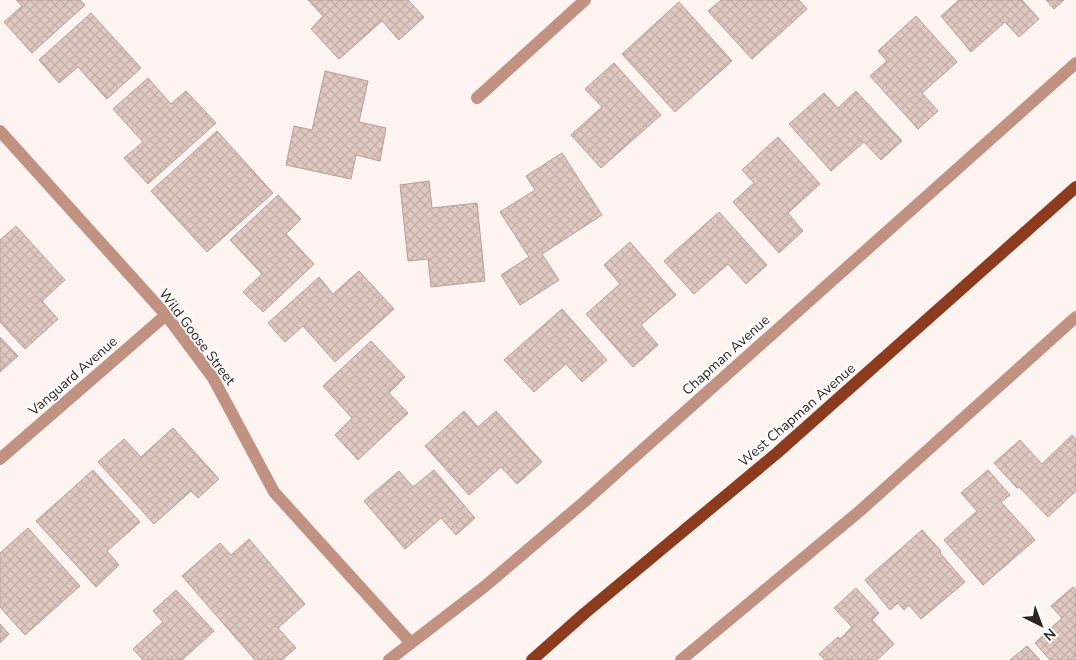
<svg xmlns="http://www.w3.org/2000/svg" width="1076" height="660" font-family="'Nunito Sans',sans-serif">
	<style>
		.building { fill: url(#building-cross-hatch); stroke: #b59f98 }
		.lines { fill: none; stroke-linecap: round; stroke-linejoin: round }
		.minor { stroke: #c19182; stroke-width: 12 }
		.primary { stroke: #8c3b1f; stroke-width: 12 }
		.labels { text-anchor: middle; dominant-baseline: central; stroke-width: 4; stroke-linejoin: round; paint-order: stroke }
		.street-label { font-size: 14px; fill: #2e2522; stroke: #fff }
	</style>
	<defs>
		<pattern id="building-cross-hatch" width="8" height="8" patternUnits="userSpaceOnUse" patternTransform="scale(1.25)"><rect width="8" height="8" fill="#dfc8c0"/><path d="M0 0l8 8M0 8l8-8" fill="none" stroke="#c0aca5"/></pattern>
	</defs>
	<rect width="100%" height="100%" fill="#fdf3f0"/>
	<!-- building -->
	<path class="building" d="M16,0h64l5,5 -53,48 -28,-31 18,-16z
		M308,0h100l16,17 -25,23 -17,-19 -43,38 -28,-30 12,-13z
		M721,0h78l8,9 -55,50 -44,-48z
		M958,0h64l17,19 -20,18 -14,-15 -34,30 -30,-36 17,-15z
		M1046,0h18l-10,9z
		M679,2l53,59 -57,51 -53,-58z
		M91,13l50,55 -34,31 -29,-32 -19,16 -20,-23z
		M916,16l41,46 -35,31 16,18 -20,18 -48,-53 17,-15 -9,-10z
		M614,63l47,52 -60,53 -30,-33 31,-28 -17,-18z
		M325,71l43,10 -9,41 27,6 -6,33 -24,-6 -5,24 -65,-14 8,-39 18,4z
		M148,78l23,26 15,-13 30,32 -68,61 -24,-26 19,-16 -30,-33z
		M856,91l46,50 -21,19 -17,-18 -33,29 -42,-47 35,-31 14,15z
		M217,131l56,62 -66,59 -56,-61z
		M778,137l42,47 -32,29 15,18 -24,22 -46,-51 21,-19 -12,-13z
		M562,153l40,62 -60,39 17,26 -39,25 -19,-30 28,-18 -29,-45 35,-22 -9,-14z
		M429,181l3,27 45,-5 8,78 -54,6 -3,-28 -20,2 -8,-76z
		M278,195l23,24 -15,15 28,30 -51,48 -20,-20 19,-18 -32,-34z
		M719,212l48,53 -21,19 -18,-20 -34,30 -30,-33z
		M16,226l49,54 -23,21 16,18 -33,30 -25,-27v-82z
		M630,242l46,53 -35,30 17,20 -25,22 -47,-53 34,-30 -16,-19z
		M359,271l35,38 -59,53 -32,-36 -18,16 -17,-19 51,-46 14,17z
		M562,309l45,51 -25,22 -16,-18 -32,28 -30,-32z
		M0,337l18,19 -18,16z
		M371,341l34,36 -16,16 19,20 -50,47 -23,-25 17,-17 -29,-32z
		M464,411l14,16 18,-16 46,51 -25,22 -16,-17 -32,28 -44,-49z
		M173,428l46,51 -21,19 -7,-7 -37,33 -56,-62 26,-23 17,18z
		M1072,435l4,4v52l-28,26 -29,-30 -2,1 -23,-25 26,-23 22,24z
		M93,470l47,52 -33,29 12,14 -23,22 -60,-66z
		M434,470l41,48 -19,17 -15,-17 -36,31 -41,-48 35,-30 14,16z
		M988,470l22,25 -9,7 34,38 -52,45 -39,-45 33,-29 -16,-18z
		M28,528l52,58 -55,49 -25,-28v-54z
		M922,530l19,21 -1,2 25,29 -44,37 -12,-14 -5,5 -6,-7 -8,7 -25,-30z
		M249,539l56,65 -27,24 18,20 -14,12h-27l-73,-84 38,-33 11,12z
		M1073,587l3,3v70h-26l-15,-17 27,-25 -11,-12z
		M856,588l23,25 -7,7 22,24 -17,16h-52l-6,-6 19,-17 2,2 12,-12 -18,-19z
		M176,590l38,41 -32,29h-39l-10,-11 30,-27 -10,-11z
		M0,624l9,10 -9,9z
		M1027,646l13,14h-30z"/>
	<g class="lines">
		<!-- minor -->
		<path class="minor" d="M477,98l108,-98
			M0,131l166,184 47,63 61,114 136,150
			M0,459l166,-144
			M389,660l95,-73 100,-85 492,-439
			M681,660l180,-150 215,-193"/>
		<!-- primary -->
		<path class="primary" d="M532,660l53,-47 192,-160 299,-266"/>
	</g>
	<g class="labels">
		<!-- street labels -->
		<g class="street-label">
			<text transform="translate(197 337) rotate(53)">Wild Goose Street</text>
			<text transform="translate(726 355) rotate(-42)">Chapman Avenue</text>
			<text transform="translate(73 376) rotate(-41)">Vanguard Avenue</text>
			<text transform="translate(797 415) rotate(-41)">West Chapman Avenue</text>
		</g>
	</g>
	<!-- north arrow -->
	<g transform="translate(1041 625) rotate(138)" stroke="#ffffff" stroke-width="4" paint-order="stroke">
	<path d="M0-4L9 19L0 12L-9 19Z" fill="#2e2522"/>
	<text y="-8" font-size="14" font-weight="bold" text-anchor="middle" fill="#2e2522">N</text>
	</g>
</svg>
